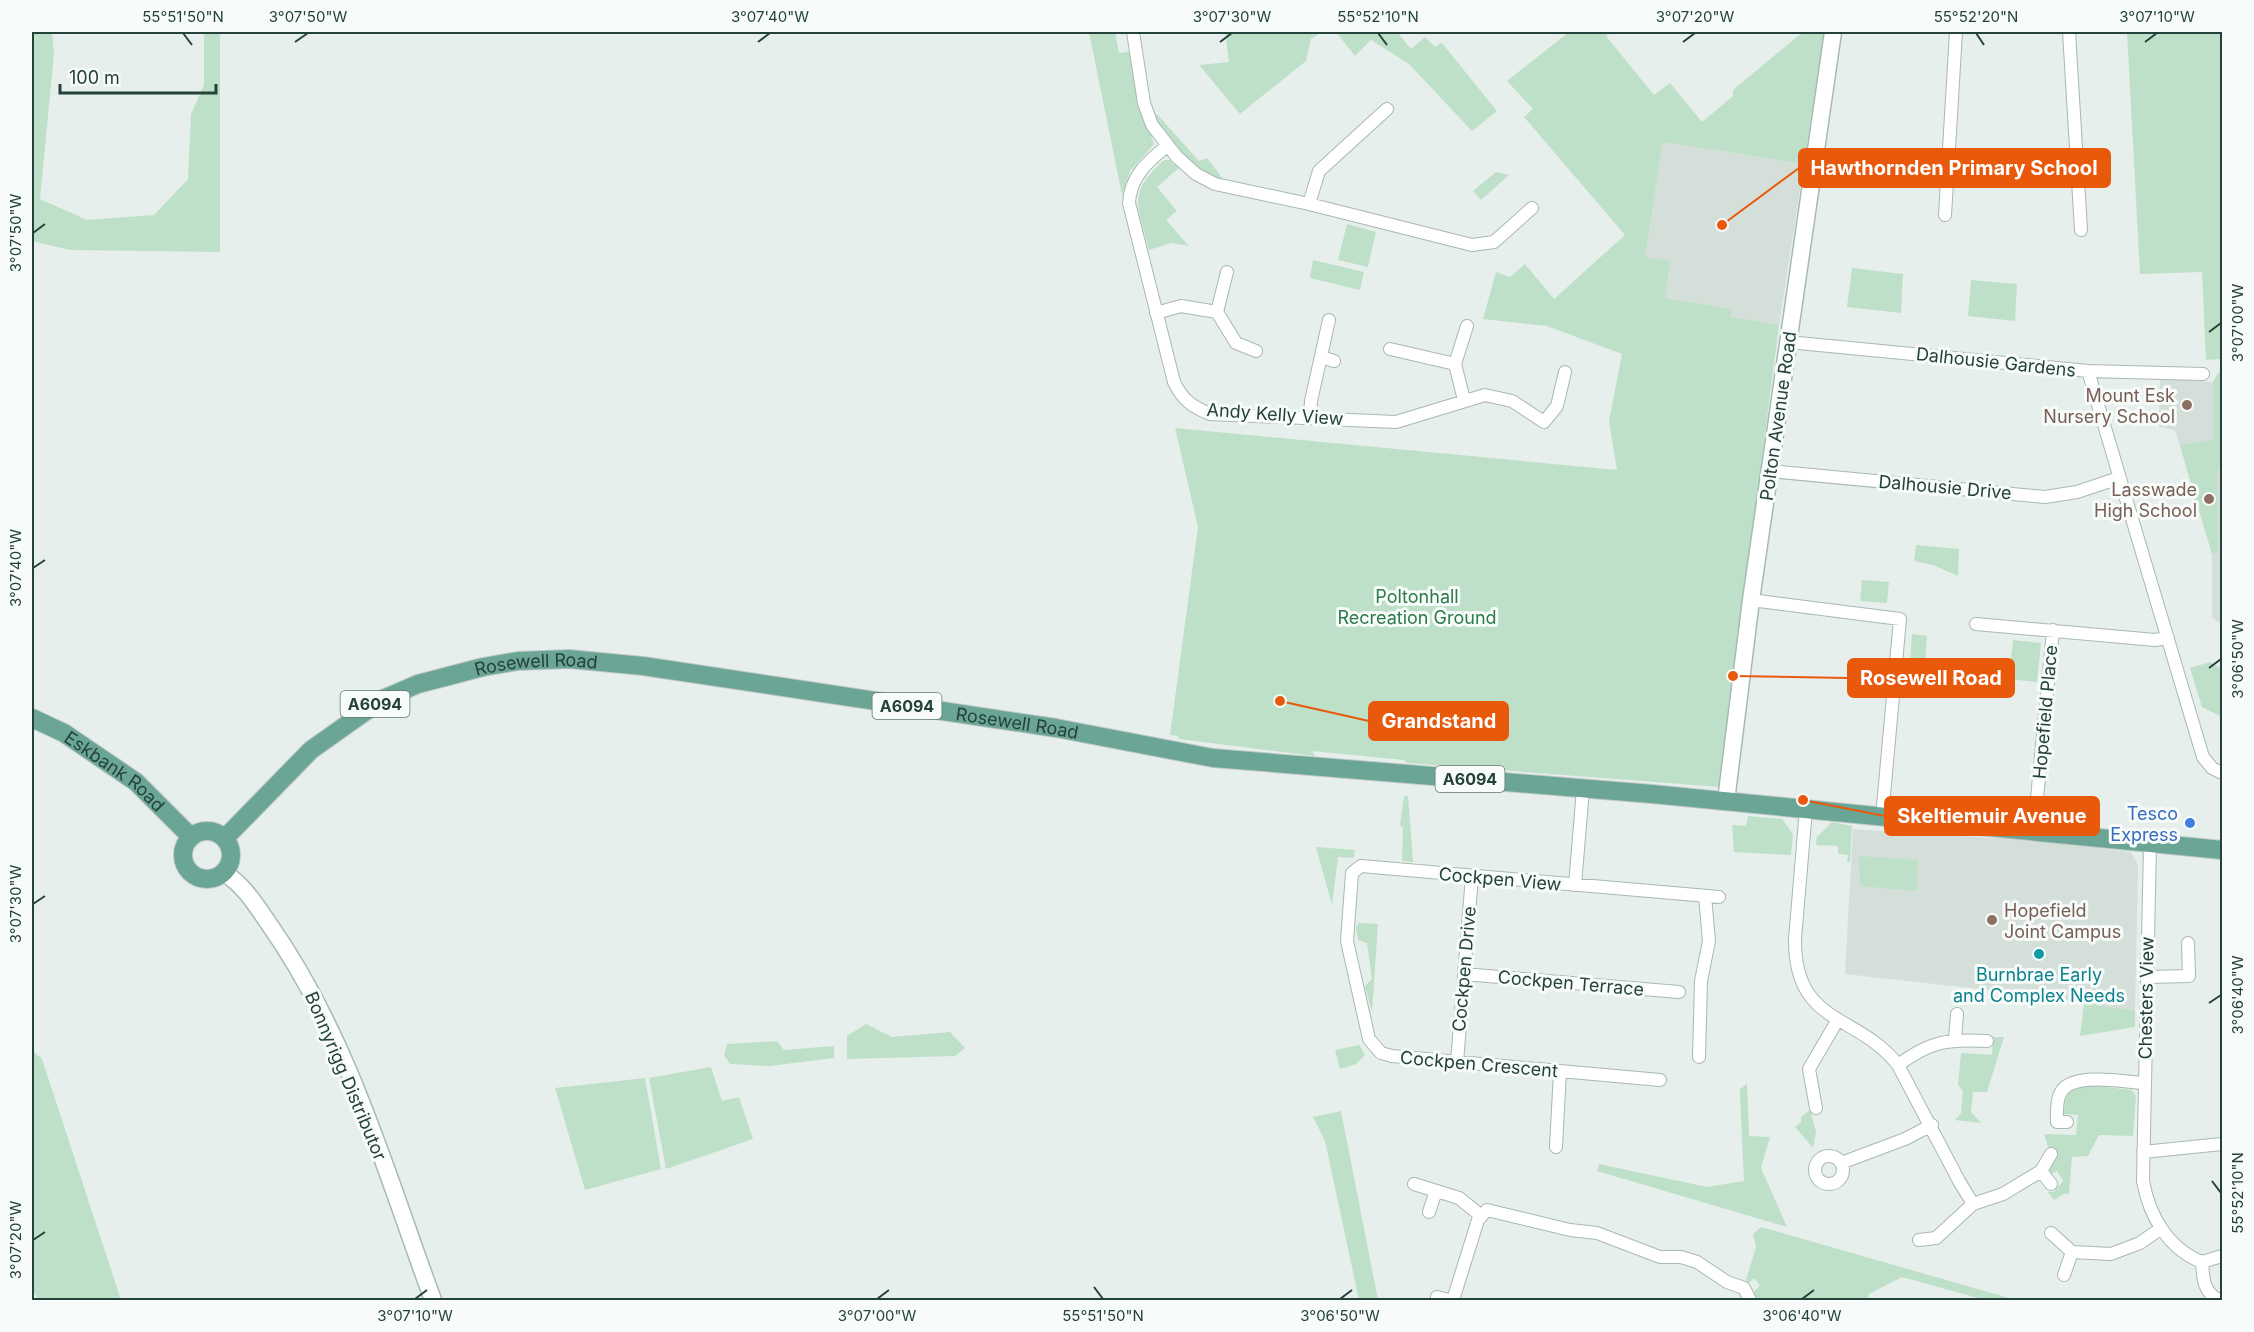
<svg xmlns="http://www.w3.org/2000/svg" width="2254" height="1332" font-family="Inter,sans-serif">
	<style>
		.built { fill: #d4dfda }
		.green { fill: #bfe0c8 }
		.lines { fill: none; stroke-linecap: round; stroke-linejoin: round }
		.street-casing { stroke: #a8b8b2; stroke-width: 14 }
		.secondary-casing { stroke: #a4bbb3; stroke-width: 19 }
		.primary-casing { stroke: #c2cac8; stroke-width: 20 }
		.street { stroke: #fff; stroke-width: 12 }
		.secondary { stroke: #fff; stroke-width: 16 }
		.primary { stroke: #6aa596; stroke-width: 18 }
		.ticks { fill: none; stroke: #24423a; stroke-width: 2 }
		.education-dot { fill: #8d6e63; stroke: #f7fbf9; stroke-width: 2 }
		.shop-dot { fill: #3f7fe0; stroke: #f7fbf9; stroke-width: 2 }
		.culture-dot { fill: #0f9aa8; stroke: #f7fbf9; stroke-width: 2 }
		.labels { text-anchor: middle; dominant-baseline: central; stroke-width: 6; stroke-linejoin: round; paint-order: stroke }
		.shield { fill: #f7fbf9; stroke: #637a73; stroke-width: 1.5 }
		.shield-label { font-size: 16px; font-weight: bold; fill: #24423a }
		.street-label { font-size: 18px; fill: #24423a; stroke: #f7fbf9 }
		.education-label { font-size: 18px; fill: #785e54; stroke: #f7fbf9; text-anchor: end }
		.park-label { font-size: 18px; fill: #2d7a4b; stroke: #f7fbf9 }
		.shop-label { font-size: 18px; fill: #366cbe; stroke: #f7fbf9; text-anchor: end }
		.culture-label { font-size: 18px; fill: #0d838f; stroke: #f7fbf9 }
		.leader { fill: none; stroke: #e8590c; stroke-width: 2 }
		.callout-dot { fill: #e8590c; stroke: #f7fbf9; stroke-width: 2 }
		.callout { fill: #e8590c; stroke: #e8590c; stroke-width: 2 }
		.callout-label { font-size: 20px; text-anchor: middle; font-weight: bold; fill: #fff }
		.neatline { fill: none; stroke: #24423a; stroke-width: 2 }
		.ticks-label { font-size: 15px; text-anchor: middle; fill: #24423a }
	</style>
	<rect width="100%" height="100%" fill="#e6efeb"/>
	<!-- built -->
	<path class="built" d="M1663,142l141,22 -25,161 -49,-8 1,-8 -66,-11 -20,-41z
		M2219,372h3v252l-10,-6v-64l-37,-124 -16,-3 1,-49 53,4z
		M1853,829l184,12 94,11 7,13 -3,146 -111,-17 -179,-20z"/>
	<!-- green -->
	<path class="green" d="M32,32h20l2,22 -14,145 47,21 67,-5 34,-36 3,-65 13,-29v-53h16v220l-150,-2 -38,-9z
		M1089,32h26l4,21 9,-1 4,3 21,79 -2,2 3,8 -24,27 -8,24z
		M1225,32h96l-10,7 -5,22 -66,53 -41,-49 30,-3z
		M1336,32h61l14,17 14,-12 10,10 7,-4 55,68 -25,20 -63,-67 -38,-24 -16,16z
		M1569,32h42l-5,4 48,59 16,-12 32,39 31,-26v-6l70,-58h21l-20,132 -141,-22 -18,115 25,4 -5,37 66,11v8l48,8 -59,462 -313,-24 -3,-3 -92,-9 3,5 -136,-17 -1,-3 -8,-1 28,-208 -23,-99 442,42 -8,-49 13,-67 -75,-28 -64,-7 13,-47 14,5 15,-13 29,35 71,-64 -101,-118 9,-8 -26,-28z
		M2127,32h95v327l-16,1 -4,-88 -62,2z
		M1157,114l42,47 8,-3 17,22c-32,-7 -55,-36 -69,-64z
		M1164,160h6l4,5 3,-2 3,4 -23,20 20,24 -11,9 23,26 -18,-3 -22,7c-11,-45 -23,-55 15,-90z
		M1496,172l13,3 -28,25 -8,-9z
		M1347,224l29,8 -8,35 -30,-7z
		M1313,260l51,12 -4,18 -50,-12z
		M1852,268l51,6 -2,39 -54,-6z
		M1971,280l46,4 -2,37 -47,-5z
		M2219,372h3v94l-5,6 1,80 -6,2 -32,-109 34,-6 -1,-57z
		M1916,545l43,4 -1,27 -25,-11 -19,-4z
		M1862,580l27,2 -2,21 -27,-2z
		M1912,634l15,2 -2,28 -15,-1z
		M2013,640l28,3 -4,39 -28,-3z
		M2210,662l12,7v48l-20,-10 -12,-39z
		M1404,796h4l5,66 -11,-1 1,-33 -3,-3z
		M1748,816l34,3 11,15 -2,21 -57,-3 -2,-27 14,1z
		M1832,822l20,4 -2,36h-3l1,-7 -10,-1v-8l-22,-1 1,-8z
		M1316,847l39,3 -1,8 -16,-1 -6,48z
		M1859,856l59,4 -1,31 -57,-5z
		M1359,923l19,1 -6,88 -7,-26 7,-7 -5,-36 -9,-3 -2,-13z
		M2084,1003l51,8v16l-55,9z
		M866,1024l26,13 58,-5 15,16 -10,8 -108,3v-23z
		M1993,1037h11l-17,55h-14l-2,20 10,11 -26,-3 6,-7 2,-22 -5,-6 3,-32 31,2z
		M777,1041l7,9 50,-4v12l-64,8 -40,-2 -6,-9 3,-11z
		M1359,1045l6,10 -9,9 -16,5 -5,-19z
		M32,1050l10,9 79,241h-83l-6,-11z
		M711,1067l11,34 17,-4 14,42 -87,30 -17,-91z
		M645,1078l16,91 -76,21 -30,-102z
		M1747,1084l2,52 21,1 -9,31 26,59 -190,-56 2,-7 108,23 37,-6 -4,-85v-7z
		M2080,1084l52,6 4,6 -3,40 -34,-1 -11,21 -16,1 -3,37h-5l-10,6 -6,-8h6l9,-11 -6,-10 -6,3 -2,-3 8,-15 -1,-4 -7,-3 -5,-15 32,1 2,-20 -14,-1c1,-16 2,-21 16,-30z
		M1810,1110l6,21 -3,17 -18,-21 6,-5v-5z
		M1341,1111l37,189h-19l-34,-159 -12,-24z
		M1761,1227l255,73h-31l-83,-23 -33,17 -2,6h-111l-2,-8 6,-7 -6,-7 -7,7 -2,-2 11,-36 -3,-13z"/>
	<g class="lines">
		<defs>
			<path id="street" d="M1133,32l11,71 8,22 25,32 19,17 19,10 94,20 163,41 22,-3 38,-34
				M2069,32l12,198
				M1167,146c-19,15 -37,31 -38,57l45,179c8,17 18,25 36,32l186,8 89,-27 27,6 32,21 13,-16 8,-34
				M1309,204l10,-33 68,-62
				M1945,215l11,-183
				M1227,272l-10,40 19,31 20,8
				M1156,313l25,-7 36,6
				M1788,342l300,29 115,3
				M1390,349l65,15
				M1321,357l13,4
				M2088,371l115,386 9,11 10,5
				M1464,400l-9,-36 12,-38
				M1310,416l1,-15 18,-81
				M1769,471l276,26 32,-5 42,-14
				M1751,600l149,19 -18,198
				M1976,624l179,16 13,-2
				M1806,809l-11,130c-1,87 63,74 103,126l61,116 14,23
				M2034,830l19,-200
				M2150,844l-7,337c6,34 25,68 59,81
				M1575,885l8,-96
				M1464,974l215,18
				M2147,977l42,-1 -1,-33
				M1955,1039l2,-25
				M1699,1057l2,-76 8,-40 -4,-45
				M1457,1062l15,-186
				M1898,1065c33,-24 49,-26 89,-24
				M1660,1080l-268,-24 -11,-3 -12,-14 -22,-98 5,-68 9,-7 358,31
				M1816,1108l-7,-39 28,-48
				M2067,1122h-10c0,-8 -1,-20 3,-28 10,-23 63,-12 84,-11
				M1556,1147l4,-76
				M2143,1152l79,-8
				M1815 1170a14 14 0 1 1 28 0a14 14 0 1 1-28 0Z
				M1841,1163l64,-24 27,-14
				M2041,1171l10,13
				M1414,1184l45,14 21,17
				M1429,1212l7,-21
				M2051,1233l21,19 39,2 29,-11 20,-14
				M1919,1240l17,-2 37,-34 30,-10 38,-23 10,-17
				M2064,1275l8,-23
				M1437,1297l12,3
				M1453,1300l25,-80 9,-10 83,20 27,3 63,24h21l16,5 30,20 17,6 6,12
				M2219,1300c-16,-8 -16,-22 -17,-38l20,-6"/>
			<path id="secondary" d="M1726,801l25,-201 82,-568
				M224,873c19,11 32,32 45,51 79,112 117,249 164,376"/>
			<g id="primary">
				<path id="s1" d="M32,718l32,15 72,49 55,55"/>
				<circle cx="207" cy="855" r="24"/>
				<path id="s2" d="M225,838l86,-88 72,-51 35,-15 65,-17 35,-6 51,-2 74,7 413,62 157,30 439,36 570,56"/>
			</g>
		</defs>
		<!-- street casing -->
		<use href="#street" class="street-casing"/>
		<!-- secondary casing -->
		<use href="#secondary" class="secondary-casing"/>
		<!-- primary casing -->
		<use href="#primary" class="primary-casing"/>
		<!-- street -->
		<use href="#street" class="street"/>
		<!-- secondary -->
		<use href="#secondary" class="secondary"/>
		<!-- primary -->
		<use href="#primary" class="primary"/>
	</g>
	<!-- ticks -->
	<path class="ticks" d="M183,33l9,12M1378,33l9,12M1976,33l8,12M295,42l13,-9M758,42l12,-9M1220,42l12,-9M1683,42l12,-9M2145,42l12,-9M33,233l12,-9M2209,332l12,-9M33,568l12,-8M2209,668l12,-9M33,904l12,-8M2209,1003l12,-8M2212,1181l9,12M33,1240l12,-8M1094,1287l9,12M415,1299l12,-9M877,1299l12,-9M1340,1299l12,-9M1802,1299l12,-9"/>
	<!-- markers -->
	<g class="education-dot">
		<circle cx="2187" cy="405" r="6"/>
		<circle cx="2209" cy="499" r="6"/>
		<circle cx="1992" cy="920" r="6"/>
	</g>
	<circle class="shop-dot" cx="2190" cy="823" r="6"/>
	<circle class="culture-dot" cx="2039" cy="954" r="6"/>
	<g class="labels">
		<!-- shield labels -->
		<g class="shield">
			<rect x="340.5" y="691" width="69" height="26" rx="4.5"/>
			<rect x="872.5" y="693" width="69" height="26" rx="4.5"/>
			<rect x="1435.5" y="766" width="69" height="26" rx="4.5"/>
		</g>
		<g class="shield-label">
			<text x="375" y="704">A6094</text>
			<text x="907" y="706">A6094</text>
			<text x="1470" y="779">A6094</text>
		</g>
		<!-- street labels -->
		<g class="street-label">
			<text transform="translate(1996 362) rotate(6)">Dalhousie Gardens</text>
			<text transform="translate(1275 414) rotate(4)">Andy Kelly View</text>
			<text transform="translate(1778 416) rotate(-82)">Polton Avenue Road</text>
			<text transform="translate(1945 487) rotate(5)">Dalhousie Drive</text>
			<text stroke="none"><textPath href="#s2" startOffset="370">Rosewell Road</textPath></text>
			<text transform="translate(2045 712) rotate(-85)">Hopefield Place</text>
			<text stroke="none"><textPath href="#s2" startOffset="856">Rosewell Road</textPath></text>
			<text stroke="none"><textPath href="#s1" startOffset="99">Eskbank Road</textPath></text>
			<text transform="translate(1500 879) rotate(5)">Cockpen View</text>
			<text transform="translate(1464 969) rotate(-85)">Cockpen Drive</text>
			<text transform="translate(1571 983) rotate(5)">Cockpen Terrace</text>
			<text transform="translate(2146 998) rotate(-89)">Chesters View</text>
			<text transform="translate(1479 1064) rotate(5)">Cockpen Crescent</text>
			<text transform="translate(346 1076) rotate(67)">Bonnyrigg Distributor</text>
		</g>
		<!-- education labels -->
		<g class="education-label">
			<text x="2175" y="395">Mount Esk<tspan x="2175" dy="21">Nursery School</tspan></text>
			<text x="2197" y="489">Lasswade<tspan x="2197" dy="21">High School</tspan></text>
			<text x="2004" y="910" text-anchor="start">Hopefield<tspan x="2004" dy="21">Joint Campus</tspan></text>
		</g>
		<!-- park labels -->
		<g class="park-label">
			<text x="1417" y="596">Poltonhall<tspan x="1417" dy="21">Recreation Ground</tspan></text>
		</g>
		<!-- shop labels -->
		<g class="shop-label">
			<text x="2178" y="813">Tesco<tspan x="2178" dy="21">Express</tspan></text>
		</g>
		<!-- culture labels -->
		<g class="culture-label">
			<text x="2039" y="974">Burnbrae Early<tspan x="2039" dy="21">and Complex Needs</tspan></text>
		</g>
	</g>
	<!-- callouts -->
	<path class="leader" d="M1722 225L1799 168M1733 676L1848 678M1280 701L1369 721M1803 800L1885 816"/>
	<g class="callout-dot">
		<circle cx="1722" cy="225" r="6"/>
		<circle cx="1733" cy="676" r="6"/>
		<circle cx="1280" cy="701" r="6"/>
		<circle cx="1803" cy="800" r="6"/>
	</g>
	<g class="callout">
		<rect x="1799" y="149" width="311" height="38" rx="6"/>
		<rect x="1848" y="659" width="166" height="38" rx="6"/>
		<rect x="1369" y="702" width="139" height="38" rx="6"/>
		<rect x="1885" y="797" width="214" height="38" rx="6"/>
	</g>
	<g class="callout-label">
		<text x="1954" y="175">Hawthornden Primary School</text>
		<text x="1931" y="685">Rosewell Road</text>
		<text x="1439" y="728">Grandstand</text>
		<text x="1992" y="823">Skeltiemuir Avenue</text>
	</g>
	<!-- border -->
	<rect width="2254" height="1332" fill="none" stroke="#f7fbf9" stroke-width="66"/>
	<!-- scale -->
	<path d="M60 84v9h156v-9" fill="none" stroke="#24423a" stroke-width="3"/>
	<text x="69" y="84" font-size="18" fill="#24423a" stroke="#f7fbf9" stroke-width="4.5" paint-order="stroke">100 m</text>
	<rect x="33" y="33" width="2188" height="1266" class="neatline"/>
	<g class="ticks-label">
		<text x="183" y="22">55°51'50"N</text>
		<text x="308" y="22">3°07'50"W</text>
		<text x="770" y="22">3°07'40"W</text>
		<text x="1232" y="22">3°07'30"W</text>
		<text x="1378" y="22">55°52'10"N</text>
		<text x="1695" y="22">3°07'20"W</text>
		<text x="1976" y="22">55°52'20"N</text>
		<text x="2157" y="22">3°07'10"W</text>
		<text transform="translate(16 233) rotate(-90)" y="5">3°07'50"W</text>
		<text transform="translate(2238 323) rotate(-90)" y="5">3°07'00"W</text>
		<text transform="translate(16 568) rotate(-90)" y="5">3°07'40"W</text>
		<text transform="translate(2238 659) rotate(-90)" y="5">3°06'50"W</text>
		<text transform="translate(16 904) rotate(-90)" y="5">3°07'30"W</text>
		<text transform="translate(2238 995) rotate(-90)" y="5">3°06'40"W</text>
		<text transform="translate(2238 1193) rotate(-90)" y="5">55°52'10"N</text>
		<text transform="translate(16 1240) rotate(-90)" y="5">3°07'20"W</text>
		<text x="415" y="1321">3°07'10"W</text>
		<text x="877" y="1321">3°07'00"W</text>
		<text x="1103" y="1321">55°51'50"N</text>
		<text x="1340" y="1321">3°06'50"W</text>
		<text x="1802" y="1321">3°06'40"W</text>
	</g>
</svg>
